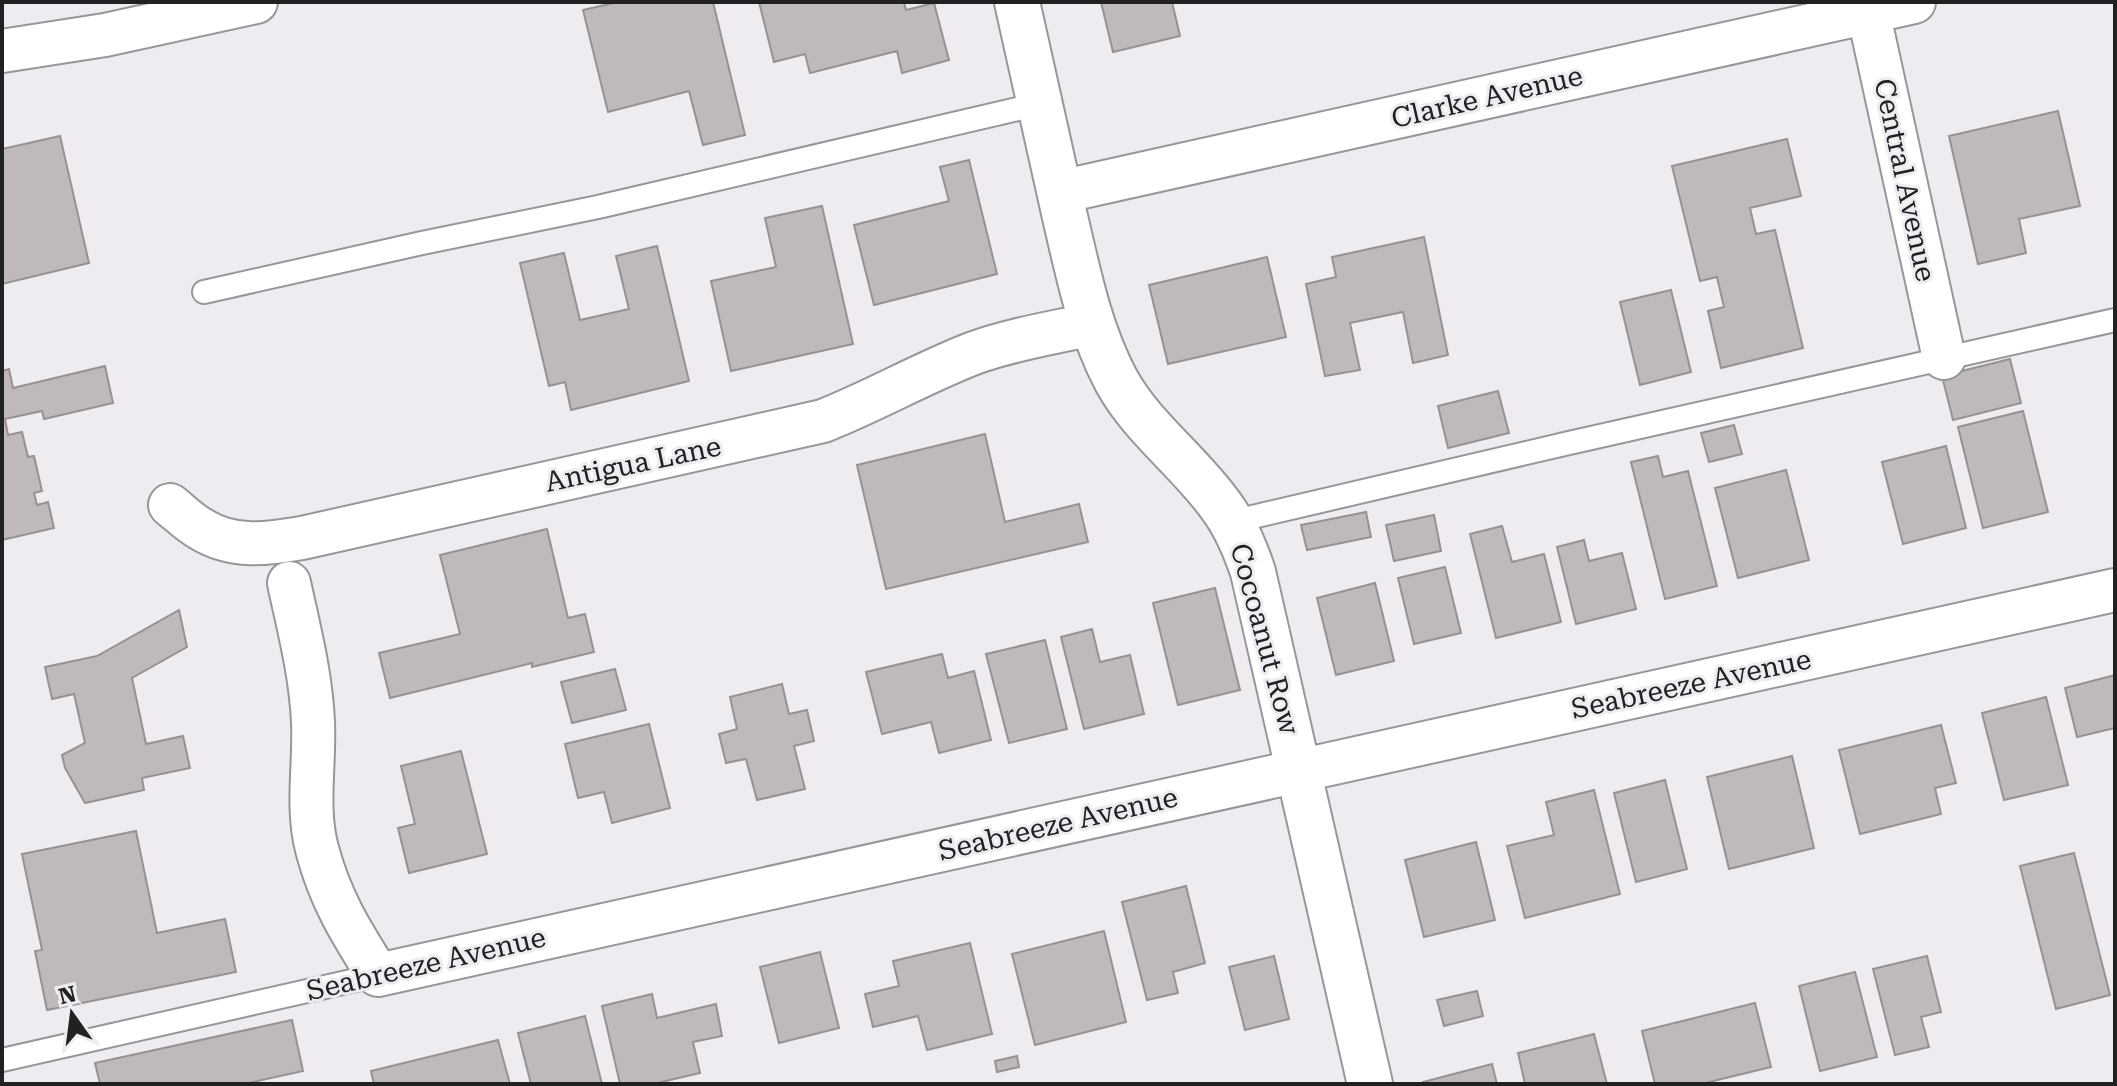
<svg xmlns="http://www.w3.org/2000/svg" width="2117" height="1086" font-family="'Roboto Serif',serif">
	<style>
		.building { fill: #c0b9bb; stroke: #989193; stroke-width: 2 }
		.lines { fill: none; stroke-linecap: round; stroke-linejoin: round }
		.lane-casing { stroke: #99969b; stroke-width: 26 }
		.street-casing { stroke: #99969b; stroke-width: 46 }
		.secondary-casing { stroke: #99969b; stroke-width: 48 }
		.lane { stroke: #fff; stroke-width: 22 }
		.street { stroke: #fff; stroke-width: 42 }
		.secondary { stroke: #fff; stroke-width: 44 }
		.labels { text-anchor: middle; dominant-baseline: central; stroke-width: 6; stroke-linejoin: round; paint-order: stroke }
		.street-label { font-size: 28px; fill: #212022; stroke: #efecf1 }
	</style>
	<rect width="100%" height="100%" fill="#efecf1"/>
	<!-- building -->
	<path class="building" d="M618,2h95l32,133 -42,10 -14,-54 -81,21 -25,-102z
		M759,2h145l2,8 28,-7 15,57 -47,13 -5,-22 -87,22 -5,-19 -31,8z
		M1101,2h71l8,34 -67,16z
		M2058,111l22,95 -61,13 7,34 -48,11 -29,-128z
		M60,136l29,127 -87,21v-135z
		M1787,139l14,57 -51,12 6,26 19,-4 28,118 -82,20 -13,-57 16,-4 -7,-30 -17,4 -28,-115z
		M969,160l28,114 -123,31 -20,-80 95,-24 -9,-34z
		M822,206l31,138 -122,27 -20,-90 65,-14 -11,-49z
		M1424,237l24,118 -35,8 -10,-51 -53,11 10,47 -35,6 -19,-92 30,-7 -4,-20z
		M657,246l32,135 -118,29 -6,-28 -16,4 -29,-123 44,-10 16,67 49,-11 -13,-53z
		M1267,257l19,80 -118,27 -19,-79z
		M1671,290l20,82 -51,13 -20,-83z
		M2010,359l11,44 -68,17 -11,-44z
		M105,366l8,37 -69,16 -2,-8 -37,8 3,16 14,-3 6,25 6,-1 8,35 -8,2 3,12 11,-3 6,26 -52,12v-169l7,-2 4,19z
		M1498,391l11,42 -61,15 -10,-42z
		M2023,411l25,101 -65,16 -25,-101z
		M1734,425l8,29 -33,8 -8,-29z
		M985,434l20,88 74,-18 9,38 -202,47 -29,-124z
		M1946,446l20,82 -63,16 -21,-82z
		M1658,456l5,21 25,-6 29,115 -52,13 -34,-137z
		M1786,470l23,90 -71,18 -23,-90z
		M1366,512l5,25 -64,13 -6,-25z
		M1434,515l7,36 -47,10 -8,-36z
		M1502,526l10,36 32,-8 17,68 -65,16 -26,-104z
		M547,529l21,89 17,-4 9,38 -62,15v-4l-142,35 -11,-45 81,-19 -20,-79z
		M1584,540l5,21 33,-8 14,56 -60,15 -19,-77z
		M1445,567l16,66 -47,11 -16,-66z
		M1375,583l19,78 -58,14 -19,-77z
		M1215,588l25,102 -62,15 -25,-102z
		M179,610l8,37 -55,31 14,66 37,-8 7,32 -48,10 2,12 -59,13 -20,-35 -3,-13 23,-12 -11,-49 -22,5 -7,-32 52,-11z
		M1092,629l8,33 30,-7 14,59 -60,15 -23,-92z
		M1045,640l22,89 -58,14 -23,-89z
		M942,654l6,24 26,-7 17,69 -52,13 -8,-31 -49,12 -16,-62z
		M615,669l11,41 -54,13 -11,-41z
		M2115,675v53l-38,9 -12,-49z
		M782,684l7,30 18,-4 7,31 -20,5 11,43 -48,11 -11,-41 -20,4 -7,-29 18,-5 -7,-32z
		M2046,697l22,88 -64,15 -22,-87z
		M649,724l21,84 -58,15 -8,-31 -26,6 -13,-54z
		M1941,725l15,58 -21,5 6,26 -81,20 -21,-84z
		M461,751l26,103 -78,19 -11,-45 17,-4 -14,-58z
		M1792,756l22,92 -85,21 -22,-92z
		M1665,780l22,89 -51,13 -22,-89z
		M1594,790l26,104 -95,24 -18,-72 47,-11 -8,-33z
		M136,831l21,102 68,-14 11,53 -189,38 -12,-59 7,-1 -20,-96z
		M1476,842l19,78 -71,17 -19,-77z
		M2074,853l36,142 -54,14 -36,-143z
		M1186,886l19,77 -32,9 5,21 -31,7 -25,-98z
		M1104,931l22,91 -91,23 -23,-91z
		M970,943l22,91 -65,16 -9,-34 -45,11 -8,-33 34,-8 -6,-25z
		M820,952l19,76 -60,15 -19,-76z
		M1274,956l15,63 -44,11 -16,-63z
		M1927,956l14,56 -20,5 8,30 -34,8 -22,-86z
		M1855,972l22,85 -57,14 -21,-85z
		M1477,991l6,25 -39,10 -7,-26z
		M652,994l5,24 59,-14 6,32 -29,6 7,31 -47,11h-33l-18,-78z
		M1755,1003l16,64 -70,17h-46l-13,-53z
		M585,1016l17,68h-71l-13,-51z
		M292,1020l11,51 -59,13h-144l-5,-21z
		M1594,1034l13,50h-82l-7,-31z
		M498,1040l12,44h-136l-3,-13z
		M1017,1056l2,11 -22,5 -2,-11z
		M1492,1064l5,20h-74v-2z"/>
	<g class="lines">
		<defs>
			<path id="lane" d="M204,292l218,-49 176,-36 441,-103
				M1231,522l338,-79 546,-123
				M2,1060l376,-85"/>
			<path id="street" d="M1866,2l78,356
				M2,51l103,-16 151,-33
				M1060,192l854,-190
				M170,505c10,8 20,18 31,24 32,20 66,15 101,9l521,-117c51,-20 99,-48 151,-68 38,-14 79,-20 118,-29
				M289,583c10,46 22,92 24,139 2,42 -7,86 4,127 13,50 34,83 61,126l1737,-385"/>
			<path id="secondary" d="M1017,2c16,72 32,143 48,215 13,55 24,112 51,163 26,48 73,81 105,126 15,20 24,42 32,66l117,512"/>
		</defs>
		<!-- lane casing -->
		<use href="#lane" class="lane-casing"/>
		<!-- street casing -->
		<use href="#street" class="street-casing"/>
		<!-- secondary casing -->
		<use href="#secondary" class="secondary-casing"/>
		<!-- lane -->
		<use href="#lane" class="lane"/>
		<!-- street -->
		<use href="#street" class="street"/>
		<!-- secondary -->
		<use href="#secondary" class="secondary"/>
	</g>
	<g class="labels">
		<!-- street labels -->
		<g class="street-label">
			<text transform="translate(1487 97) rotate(-13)">Clarke Avenue</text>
			<text transform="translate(1905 180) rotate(78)">Central Avenue</text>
			<text transform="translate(633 464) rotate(-12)">Antigua Lane</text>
			<text transform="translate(1265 639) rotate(75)">Cocoanut Row</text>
			<text transform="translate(1691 684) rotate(-12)">Seabreeze Avenue</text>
			<text transform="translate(1058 824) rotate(-13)">Seabreeze Avenue</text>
			<text transform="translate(426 964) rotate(-13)">Seabreeze Avenue</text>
		</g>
	</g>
	<!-- border -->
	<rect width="2117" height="1086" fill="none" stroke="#212022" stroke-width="8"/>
	<!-- north arrow -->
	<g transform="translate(72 1014) rotate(346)" stroke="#efecf1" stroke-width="6" paint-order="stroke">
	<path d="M0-6L14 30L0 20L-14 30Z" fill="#212022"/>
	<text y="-12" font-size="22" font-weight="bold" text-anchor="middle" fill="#212022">N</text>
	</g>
</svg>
